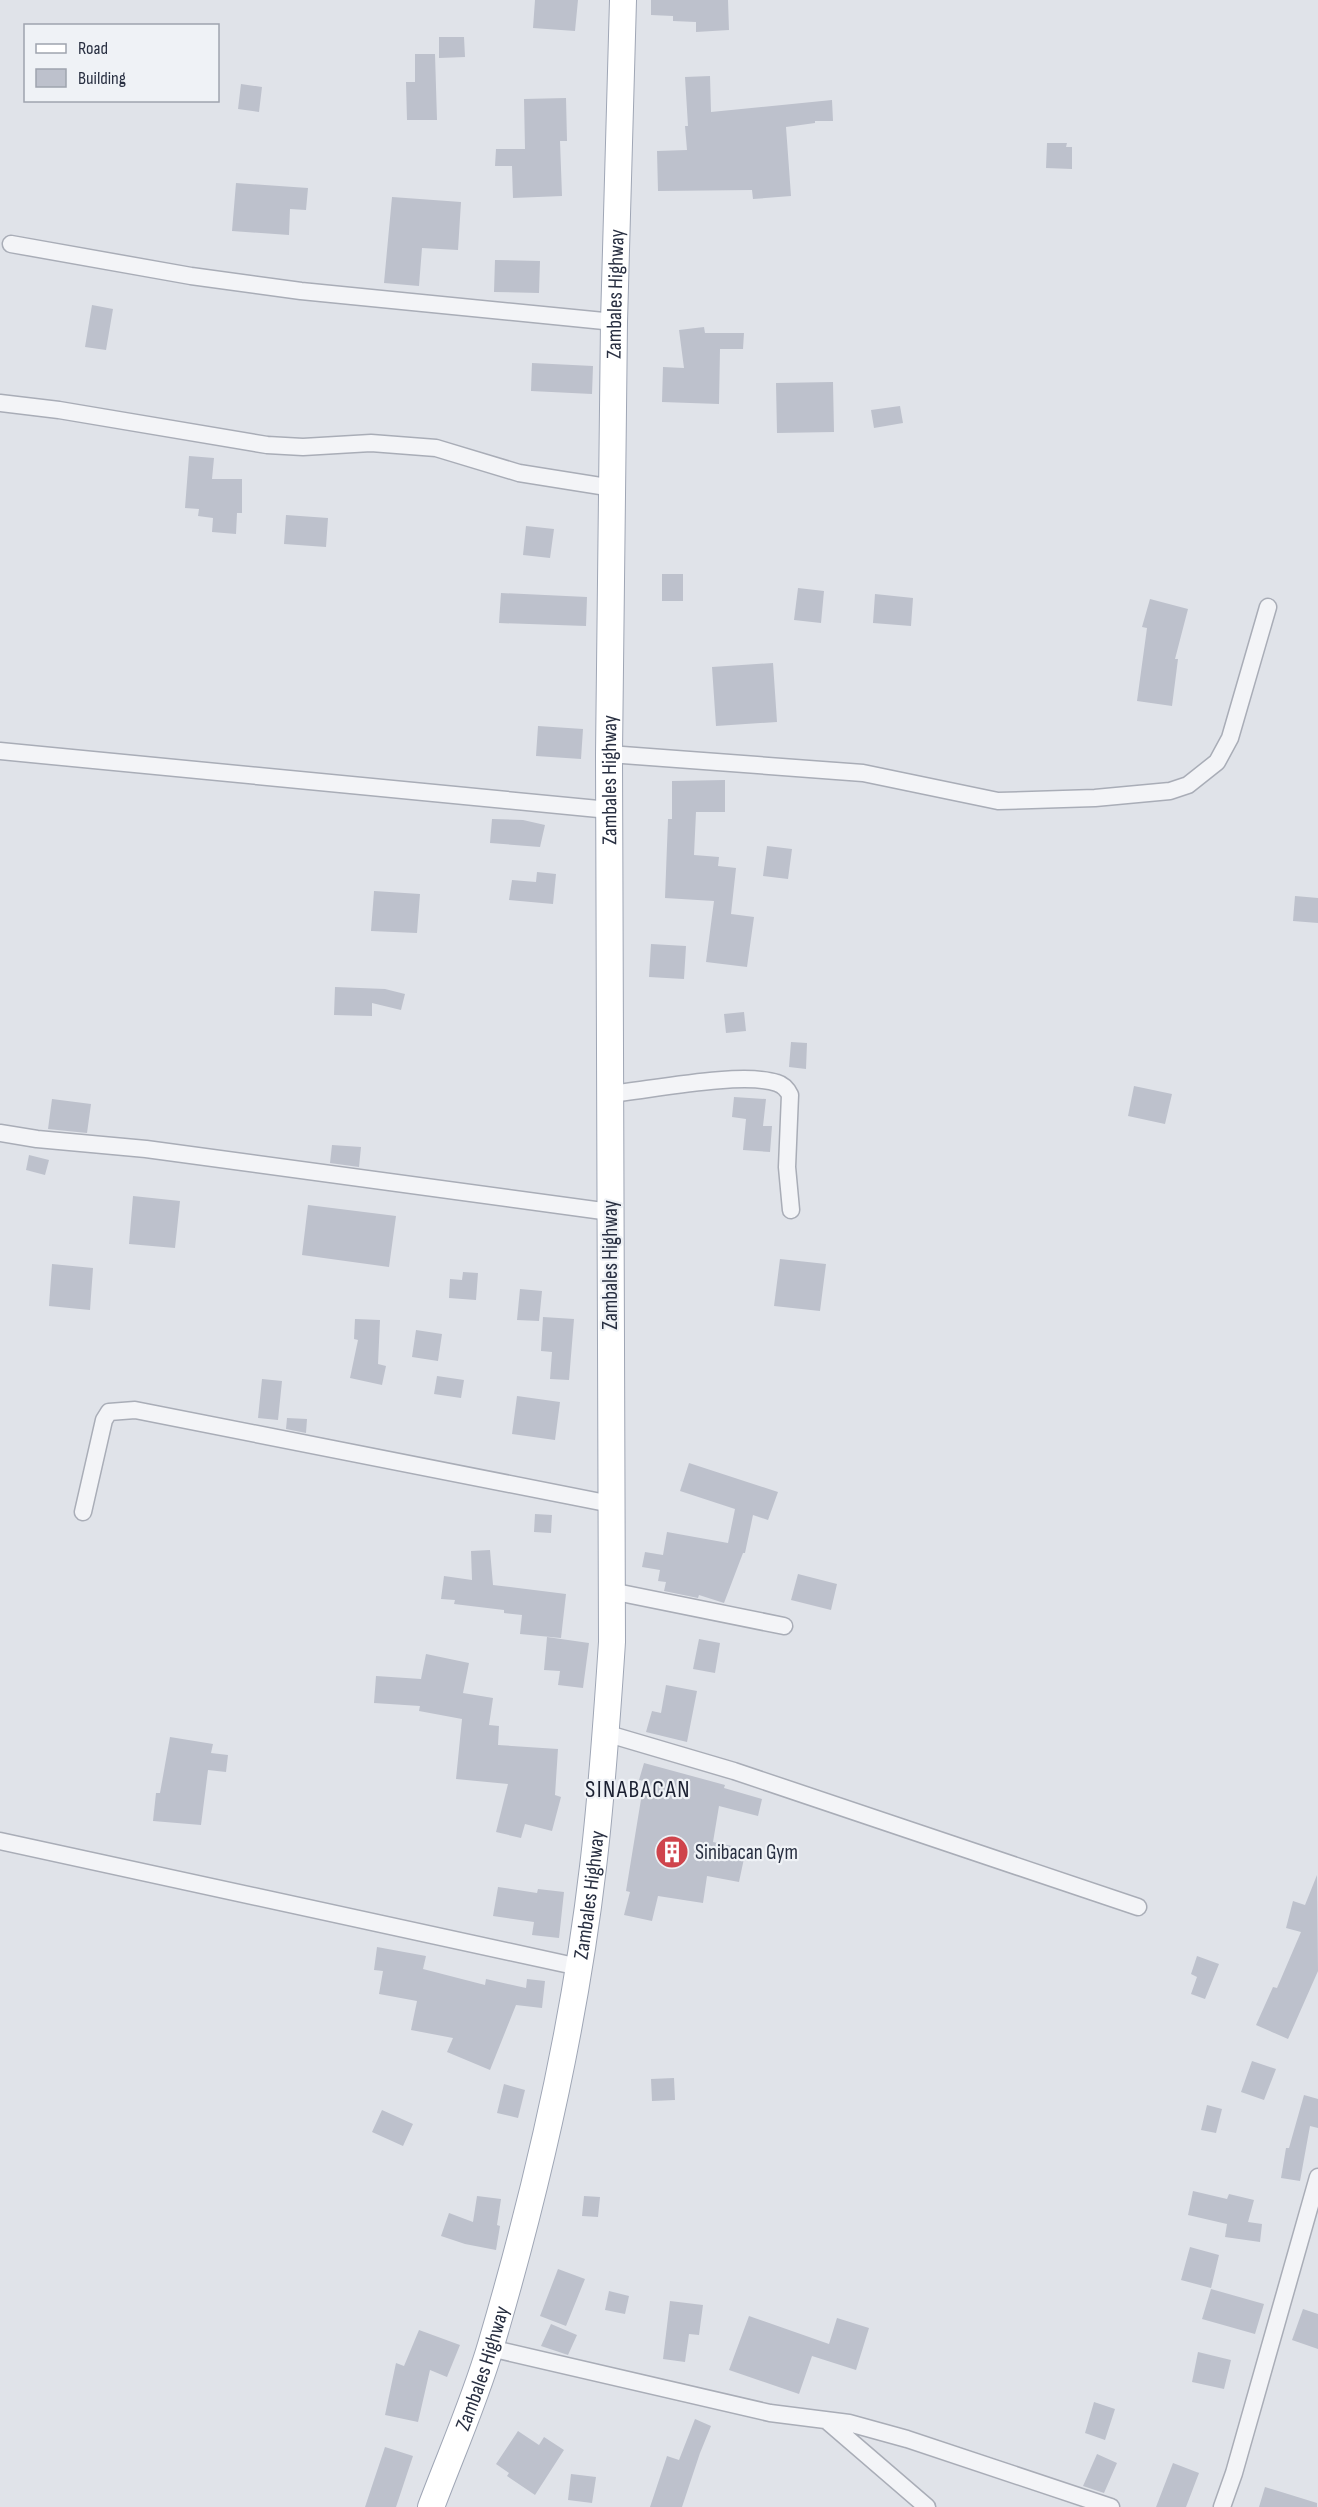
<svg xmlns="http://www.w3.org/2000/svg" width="1318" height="2507" font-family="'Sofia Sans Condensed',sans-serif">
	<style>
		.building { fill: #bdc1cc }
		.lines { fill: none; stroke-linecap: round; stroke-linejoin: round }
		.street-casing { stroke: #a9adb7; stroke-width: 19 }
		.primary-casing { stroke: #9fa6b5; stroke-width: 28 }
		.street { stroke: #f3f4f7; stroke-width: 16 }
		.primary { stroke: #fff; stroke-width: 26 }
		.labels { text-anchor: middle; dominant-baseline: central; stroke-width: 4.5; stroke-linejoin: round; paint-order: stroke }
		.street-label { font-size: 21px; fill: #282f41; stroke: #eff2f6 }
		.poi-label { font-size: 21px; fill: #282f41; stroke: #eff2f6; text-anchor: start }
		.quarter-label { font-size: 24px; letter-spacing: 1.5px; fill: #1b2031; stroke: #eff2f6 }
	</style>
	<rect width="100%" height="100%" fill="#e0e3e9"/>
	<!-- building -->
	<path class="building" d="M535,0h43l-3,31 -42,-3z
		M651,0h77l1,30 -33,2v-10l-23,-1v-5l-22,-1z
		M439,37h25l1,20 -26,1z
		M415,54h20l2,66h-30l-1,-38h9z
		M710,76l1,36 121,-12 1,21h-18v2l-29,4 5,69 -38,3 -1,-9 -94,1 -1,-40 30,-1 -2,-24h3l-3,-49z
		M241,84l21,3 -3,25 -21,-3z
		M566,98l1,43h-7l2,55 -49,2 -1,-32h-17l1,-17h29l-1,-50z
		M1047,143h20l-1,4h6v22l-26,-1z
		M236,183l72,5 -2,22 -16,-1 -1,26 -57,-4z
		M392,197l69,5 -3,48 -36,-2 -3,38 -35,-3z
		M495,260l45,1 -1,32 -45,-1z
		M92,305l21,4 -7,41 -21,-3z
		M704,327l1,6h39l-1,16h-23l-1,55 -57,-2 1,-35 21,1 -5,-38z
		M532,363l61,3 -1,28 -61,-3z
		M833,382l1,50 -57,1 -1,-50z
		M900,406l3,17 -29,5 -3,-18z
		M189,456l25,2 -2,21h30v34h-5l-1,21 -24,-2 1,-14 -15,-2 1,-7 -14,-1z
		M286,515l42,3 -2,29 -42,-3z
		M526,526l28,3 -4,29 -27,-3z
		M662,574h21v27h-21z
		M798,588l26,3 -3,32 -27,-3z
		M501,593l86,4 -1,29 -87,-3z
		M875,594l38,4 -2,28 -38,-3z
		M1150,599l38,10 -13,50h3l-6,47 -35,-5 10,-73 -5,-1z
		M773,663l4,59 -61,4 -4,-59z
		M538,726l45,3 -2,30 -45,-3z
		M725,780v32h-29l-2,43 25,2 -1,9 18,2 -5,46 23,3 -7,50 -41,-5 8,-61 -49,-3 3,-79h4v-38z
		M492,819l31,1 22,5 -5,22 -50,-4z
		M767,846l25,3 -4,30 -25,-3z
		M537,872l19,2 -3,30 -44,-4 3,-20 24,2z
		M374,891l46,3 -3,39 -46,-2z
		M1295,896l23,2v25l-25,-2z
		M651,944l35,2 -2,33 -35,-2z
		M335,987l50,2 20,5 -4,16 -29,-7v13l-38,-1z
		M744,1012l2,19 -20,2 -2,-19z
		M791,1042l16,1 -1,26 -17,-2z
		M1134,1086l38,8 -7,30 -37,-8z
		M734,1097l32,2 -3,27h9l-2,26 -27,-2 3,-31 -14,-2z
		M52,1099l39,5 -4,29 -39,-4z
		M332,1145l29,2 -2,20 -29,-4z
		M29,1155l20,5 -4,15 -19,-5z
		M133,1196l47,5 -5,47 -46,-4z
		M308,1205l88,11 -7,51 -87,-12z
		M780,1259l46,5 -6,47 -46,-5z
		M52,1264l41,4 -3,42 -41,-4z
		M463,1272l15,1 -2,27 -27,-2 1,-19 12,1z
		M520,1289l22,2 -3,30 -22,-1z
		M543,1317l31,2 -5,61 -19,-1 2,-27 -11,-1z
		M355,1319l25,1 -2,44 8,2 -4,19 -32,-7 8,-38 -4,-1z
		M416,1330l26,4 -4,27 -26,-4z
		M437,1376l27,4 -3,18 -27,-4z
		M262,1379l20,2 -4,39 -20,-2z
		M517,1396l43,6 -5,38 -43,-6z
		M287,1418l20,1 -1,14 -20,-4z
		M689,1463l89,29 -10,28 -15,-5 -8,38h-2l-19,50 -25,-8 -1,3 -34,-7 2,-9 -8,-1 2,-11 -18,-3 3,-15 18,3 4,-23 61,11 7,-34 -55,-18z
		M535,1514l17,1 -1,18 -17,-1z
		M490,1550l3,35 73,9 -5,44 -41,-4 2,-19 -18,-2v-3l-50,-6 1,-4 -14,-1 3,-23 28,4 -1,-29z
		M798,1574l39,10 -6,26 -40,-10z
		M547,1637l42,6 -6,45 -25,-3 2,-14 -16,-1z
		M699,1639l21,4 -5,30 -22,-4z
		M426,1654l43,9 -6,30 30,5 -4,27 10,1 -1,19 60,4 -3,46 6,2 -9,34 -27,-7 -4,14 -25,-6 12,-48 -52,-5 6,-60 -43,-8 1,-5 -46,-3 2,-27 45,3z
		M666,1685l31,6 -10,51 -41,-10 6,-21 9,2z
		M170,1737l43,7 -2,9 17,2 -2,17 -18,-2 -7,55 -48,-4 3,-28h4z
		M644,1763l81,22 -1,3 38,11 -4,17 -39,-10 -6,36 33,7 -7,33 -32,-6 -4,27 -45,-7 -6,25 -28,-6 6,-23 -4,-1 18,-110 -5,-1z
		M1317,1875l1,96 -30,68 -32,-14 17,-38 4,1 24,-56 -15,-4 7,-27 12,4z
		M498,1887l39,6 1,-4 26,3 -5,46 -27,-3 2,-13 -41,-6z
		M377,1947l49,9 -3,13 62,16 1,-6 40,9 1,-9 18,2 -3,27 -26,-3 -26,65 -43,-18 6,-14 -42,-8 6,-29 -38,-7 4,-23 -9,-1z
		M1197,1956l22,8 -14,35 -14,-5 6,-17 -6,-3z
		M1252,2061l24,8 -12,31 -23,-8z
		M674,2078l1,22 -23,1 -1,-22z
		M504,2084l21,6 -7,28 -21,-5z
		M1304,2095l14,4v29l-8,-2 -10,55 -19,-3 5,-30h3z
		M1207,2105l15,4 -6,24 -15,-3z
		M382,2110l31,14 -10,22 -31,-14z
		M1193,2191l34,8 2,-5 25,6 -6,22 14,2 -2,18 -35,-5 2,-13 -39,-9z
		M477,2196l24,3 -4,26 3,1 -4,24 -31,-6 -24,-8 8,-23 24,9z
		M584,2196l16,1 -2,20 -16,-1z
		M1190,2247l29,8 -8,33 -30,-8z
		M558,2269l27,10 -19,47 -26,-10z
		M1211,2289l53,15 -9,30 -53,-15z
		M609,2291l20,5 -4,18 -20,-4z
		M670,2301l33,4 -4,30 -10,-1 -4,28 -22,-3z
		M1303,2309l15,5v35l-26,-9z
		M749,2316l80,28 8,-26 32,10 -13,42 -44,-14 -13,38 -70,-24z
		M551,2324l26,11 -9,20 -27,-9z
		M419,2330l41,15 -13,32 -17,-7 -12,52 -33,-7 11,-52 8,3z
		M1198,2352l33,8 -7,29 -32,-7z
		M1094,2402l21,7 -10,31 -20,-7z
		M695,2419l16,7 -11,27 -18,54h-32l17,-51 12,4z
		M518,2431l21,14 5,-8 20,13 -29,45 -28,-19 2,-3 -13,-9z
		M385,2447l28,9 -17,51h-31z
		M1097,2454l20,9 -13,30 -21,-7z
		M1173,2463l26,10 -13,34h-30z
		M571,2474l25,3 -4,26 -24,-3z
		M1265,2487l52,16v4h-58z"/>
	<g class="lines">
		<defs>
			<path id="street" d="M11,244l180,32 110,15 313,31
				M0,403l59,7 208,35 36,2 68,-4 65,5 83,25 94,15
				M0,751l609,59
				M609,754l254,19 135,28 97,-3 75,-7 18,-6 29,-23 13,-24 38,-131
				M610,1094c40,-4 132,-23 167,-11 7,2 10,6 13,12l-3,72 4,43
				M0,1133l37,6 109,10 464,63
				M83,1512l21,-92 5,-8 26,-2 476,94
				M611,1591l173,35
				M605,1733l129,38 404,136
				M0,1841l579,126
				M490,2348l280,65 79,10 58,16 204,68
				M826,2420l101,87
				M1222,2507l12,-34 84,-296"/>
			<g id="primary">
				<path id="s1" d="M431,2507c20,-53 44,-107 60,-162 46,-156 83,-316 102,-478 9,-74 14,-150 19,-225l-3,-888 5,-432 9,-322"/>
			</g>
		</defs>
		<!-- street casing -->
		<use href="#street" class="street-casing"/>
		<!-- primary casing -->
		<use href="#primary" class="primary-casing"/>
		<!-- street -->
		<use href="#street" class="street"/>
		<!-- primary -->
		<use href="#primary" class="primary"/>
	</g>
	<!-- icons -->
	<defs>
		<symbol id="building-disc" viewBox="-11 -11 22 22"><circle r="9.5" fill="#cf444c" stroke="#eff2f6"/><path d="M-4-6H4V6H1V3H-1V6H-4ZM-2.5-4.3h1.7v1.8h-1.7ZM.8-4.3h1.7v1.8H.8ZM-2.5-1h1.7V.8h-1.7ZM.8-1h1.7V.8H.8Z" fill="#fff"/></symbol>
	</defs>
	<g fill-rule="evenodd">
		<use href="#building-disc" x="653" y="1833" width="38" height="38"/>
	</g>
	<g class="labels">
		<!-- street labels -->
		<g class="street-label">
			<text stroke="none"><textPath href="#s1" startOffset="2236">Zambales Highway</textPath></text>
			<text stroke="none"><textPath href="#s1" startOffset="1750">Zambales Highway</textPath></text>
			<text transform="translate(610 1265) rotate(-90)">Zambales Highway</text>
			<text stroke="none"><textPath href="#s1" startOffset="634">Zambales Highway</textPath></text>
			<text stroke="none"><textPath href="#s1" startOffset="148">Zambales Highway</textPath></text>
		</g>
		<!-- poi labels -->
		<g class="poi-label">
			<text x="695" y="1852">Sinibacan Gym</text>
		</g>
		<!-- quarter labels -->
		<g class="quarter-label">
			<text x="638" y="1789">SINABACAN</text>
		</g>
	</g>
	<!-- legend -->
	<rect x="24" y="24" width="195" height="78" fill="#eff2f6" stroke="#9fa4ae" stroke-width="1.5"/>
	<rect x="36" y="44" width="30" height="9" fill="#ffffff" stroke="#9fa4ae" stroke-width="1.5"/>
	<text x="78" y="54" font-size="18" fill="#282f41">Road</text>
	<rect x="36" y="69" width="30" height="18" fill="#bdc1cc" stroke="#9fa4ae" stroke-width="1.5"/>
	<text x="78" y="84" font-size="18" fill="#282f41">Building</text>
</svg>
